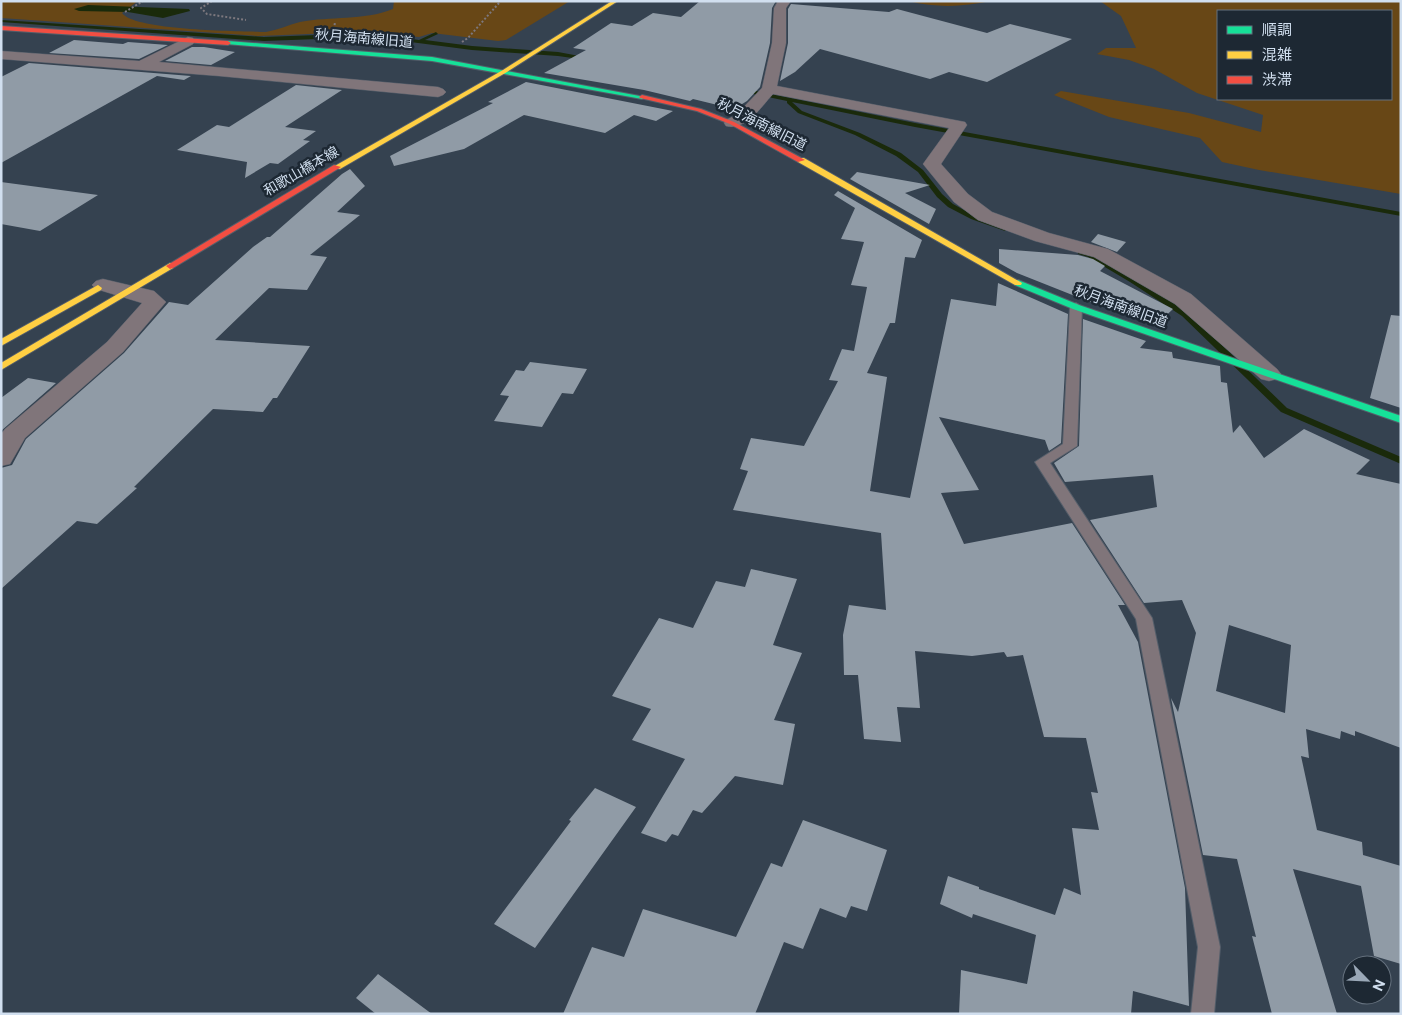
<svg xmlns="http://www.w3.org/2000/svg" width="1402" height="1015" font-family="'Public Sans','Noto Sans JP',sans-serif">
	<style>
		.green { fill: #684716; fill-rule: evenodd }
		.water { fill: #1a2a0b }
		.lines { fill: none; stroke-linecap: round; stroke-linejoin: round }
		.stream { fill: #1a2a0b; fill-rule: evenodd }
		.building { fill: #909ba6; fill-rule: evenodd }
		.lane-casing { stroke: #545e6a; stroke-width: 2 }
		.street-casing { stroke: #545e6a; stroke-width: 1 }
		.fast-casing { stroke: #545e6a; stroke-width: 2 }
		.slow-casing { stroke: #545e6a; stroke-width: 2 }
		.jam-casing { stroke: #545e6a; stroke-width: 2 }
		.path { stroke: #7d787e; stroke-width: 2; stroke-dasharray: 2 2; stroke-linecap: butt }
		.lane { fill: #80757a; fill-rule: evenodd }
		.street { fill: #80757a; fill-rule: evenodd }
		.fast { fill: #16e098; fill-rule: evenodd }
		.slow { fill: #ffcf43; fill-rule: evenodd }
		.jam { fill: #f24e42; fill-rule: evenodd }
		.labels { text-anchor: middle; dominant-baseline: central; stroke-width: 5; stroke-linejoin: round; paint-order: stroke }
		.far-street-label { font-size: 14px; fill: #d1dfef; stroke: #1d2833 }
	</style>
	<rect width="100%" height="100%" fill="#354250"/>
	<!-- green -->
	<path class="green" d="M10,1h128l-16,12c13,18 119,18 144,19 12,-2 22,-7 34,-10 31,-6 63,-1 93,-13l1,-8h176l-64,39 -8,1 -66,-8 -13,4 -62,-5 -99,4 -257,-18v-16z
		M908,1h83c-29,6 -54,7 -83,0z
		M1100,1h301v193l-142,-24 -37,-8 -22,-24 -91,-21 -55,-22 7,-4 128,22 72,19 2,-17 -66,-22 -43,-24 -25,-9 -32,-6 9,-6h30l-15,-32zM1218,11h173v88h-173z"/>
	<!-- water -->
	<path class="water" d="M88,5l101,4 1,2 -27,7 -35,-6 -49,-1 -5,-2z"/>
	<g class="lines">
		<!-- stream -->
		<path class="stream" d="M1,20l263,17 108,-4 47,7 17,-8 2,2 -13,6 47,6 86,6 32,6 -3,2 -29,-4 -86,-6 -100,-13 -108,4 -263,-19z
			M741,88l174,35 486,89v4l-486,-89 -123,-25 10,9 58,22 41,20 22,17 19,24 11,10 22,12 32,12v2l-2,1 -34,-12 -23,-12 -11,-10 -19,-25 -22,-16 -41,-21 -57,-22 -11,-10v-2l-48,-10 -1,-1z
			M1078,250l16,3 94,59 99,96 114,49v7l-120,-52 -99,-96 -52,-34 -42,-25 -10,-3z"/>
	</g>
	<!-- building -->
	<path class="building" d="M700,1h76l-4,7 -2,35 -10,44 -13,14 -13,8 -41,-10 -3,2 -46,-11 -100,-17 42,-23 -13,-2 38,-25 21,3 21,-13 28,4z
		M791,4l98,8 8,-3 90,24 23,-9 62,15 -85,43 -38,-10 -19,7 -110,-30 -25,23 -15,9 8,-38v-34z
		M74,40l49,4 5,-2 40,3 -29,14 -90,-6z
		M192,47h12l31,5 -24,13 -46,-4z
		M29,63l162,13 -7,4 -27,-4 -156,87v-86z
		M526,82l147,29 -17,10 -22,-6 -29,18 -81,-18 -60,34 -70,17 -4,-10 103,-53 -5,-1z
		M296,85l46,5 -57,37 31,4 -13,9 7,1 -32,23 -8,-1 -25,15 2,-16 -70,-12 40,-25 12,2z
		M350,169l15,17 -28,26 23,3 -50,40 17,2 -20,33 -38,-2 -54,52 95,6 -33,52h-4l-10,14 -50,-3 -79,78 3,1 -40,36 -20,-3 -76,68v-121l11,-3 14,-26 98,-86 45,-51 19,3 65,-58 14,-10h3l72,-63z
		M857,172l73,13 -25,8 31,16 -7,15 -79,-45z
		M1,182l97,13 -58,36 -39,-7z
		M838,191l84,49 -7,18 -10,-1 -10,66h-5l-23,50 20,4 -17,114 40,7 41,-199 45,7 2,-23 70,31 -7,129 -12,8 -4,-11 -106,-23 40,73 -38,3 23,51 108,-21 53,82h-7l20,37 47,246 4,118 -56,-15 -2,23h-172l2,-44 66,14 9,-49 -63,-21 -1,4 -32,-14 8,-28 31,11v2l76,26 9,-27 17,7 -9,-67 27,2 -8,-38 7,1 -12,-55 -42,-1 -21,-82 -16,2 -3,-5 -32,4 -57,-5 5,57 -23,-1 4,35 -37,-3 -6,-64h-14l-1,-40 6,-30 37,5 -5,-77 -148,-23 15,-39 -8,-2 11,-31 53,8 34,-65 -9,-1 13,-31 12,2 13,-64 -16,-2 13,-43 -23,-3 14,-31 -21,-13z
		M1098,234l28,8 -9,10 -26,-10z
		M999,249l79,6 15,4 12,7 -5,5 73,38 -17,16 -71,-25 -68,-27 -18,-10z
		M1391,315l10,1v92l-31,-10z
		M1083,319l63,22 -6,7 32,4 1,6 47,8 1,16 6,1 6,50 7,-8 24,33 40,-29 66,31 -14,14 45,10v264l-46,-17v5l-14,-5 -1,8 -34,-10 3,29 -8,-2 16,74 45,12 1,13 38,11v98l-27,-8 -13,-70 -68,-17 44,145h-65l-20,-78 4,1 -19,-78 -34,-4 -32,-157 7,14 18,-79 -14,-33 -38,3 -54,-83 67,-13 -4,-32 -88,7 -11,-19 25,-17zM1229,625l62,20 -6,68 -69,-22z
		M530,362l57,7 -14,25 -11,-1 -20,34 -48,-6 15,-25 -9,-1 16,-25 8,1z
		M28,378l28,5 -55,48v-33z
		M751,569l46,10 -24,66 29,8 -28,67 21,4 -12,61 -48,-9 -33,37 -9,-3 -15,26 -6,-2 -6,8 -25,-9 44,-74 -53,-19 19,-31 -39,-13 47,-78 34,10 23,-47 29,6z
		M595,788l41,19 -101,141 -41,-24 77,-103 -2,-1z
		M803,820l84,30 -20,61 -16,-5 -5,12 -26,-10 -17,41 -19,-7 -29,72h-192l29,-67 32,10 19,-48 93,28 35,-74 11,4z
		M378,974l54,40h-56l-20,-16z"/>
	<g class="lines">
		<defs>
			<path id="lane" d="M1076,303l6,4 -5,139 -27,17 102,155 68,329 -6,67h-23l7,-67 -62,-328 -101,-157 28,-18 7,-137z"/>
			<path id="street" d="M778,1h13l-5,7v35l-9,43 188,36 2,3 -26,39 27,30 24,18 57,21 59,16 83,45 86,75 4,5 -4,5 -8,2 -8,-2 -86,-75 -81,-47 -59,-16 -57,-21 -24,-18 -31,-38 26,-36 -176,-34c-12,13 -27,37 -47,32l-2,-3 2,-3 10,-5 26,-27 10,-45 2,-35z
				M188,37l5,1 2,3 -2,3 -34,18 279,25 5,2 3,3 -3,3 -5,2 -219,-21 -218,-17v-8l138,10z
				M103,279l51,12 12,11 -43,50 -98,86 -15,26 -9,2v-32l4,-5 102,-87 35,-39 -46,-14 -4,-4 4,-4z"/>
			<path id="fast" d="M228,41l204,16 213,40 -3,2 -210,-38 -206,-17z
				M1018,280l61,25 322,111v7l-328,-114 -58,-24 -1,-2z"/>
			<path id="slow" d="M612,1h6l-111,71 -167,97 -7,-2 170,-97z
				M798,158h6l218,125 -1,2h-6l-217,-123z
				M170,263l3,1v4l-172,102v-7z
				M98,285l4,3 -1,2 -100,56v-7z"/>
			<path id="jam" d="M1,26l227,15 3,2 -3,2 -227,-15z
				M642,95l59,14 33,13 71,38 -7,2 -68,-38 -33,-13 -57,-13 -1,-1z
				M334,165l7,2 -168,101 -3,1 -4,-3z"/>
		</defs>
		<!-- lane casing -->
		<use href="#lane" class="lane-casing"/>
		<!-- street casing -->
		<use href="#street" class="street-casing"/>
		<!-- fast casing -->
		<use href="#fast" class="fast-casing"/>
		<!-- slow casing -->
		<use href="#slow" class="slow-casing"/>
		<!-- jam casing -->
		<use href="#jam" class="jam-casing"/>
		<!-- path -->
		<path class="path" d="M212,1l-11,7 6,6 39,6
			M125,12l18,-11
			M334,29l1,-7
			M462,42l6,-4 31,-35"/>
		<!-- lane -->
		<use href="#lane" class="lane"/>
		<!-- street -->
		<use href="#street" class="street"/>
		<!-- fast -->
		<use href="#fast" class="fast"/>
		<!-- slow -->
		<use href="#slow" class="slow"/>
		<!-- jam -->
		<use href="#jam" class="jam"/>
	</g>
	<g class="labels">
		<!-- far-street labels -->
		<g class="far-street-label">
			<text transform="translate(364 38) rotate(5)">秋月海南線旧道</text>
			<text transform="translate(762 124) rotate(27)">秋月海南線旧道</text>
			<text transform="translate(301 171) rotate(-30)">和歌山橋本線</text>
			<text transform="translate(1121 306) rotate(20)">秋月海南線旧道</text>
		</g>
	</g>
	<!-- border -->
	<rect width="1402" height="1015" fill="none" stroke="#d1dfef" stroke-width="5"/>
	<!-- legend -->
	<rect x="1217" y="10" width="175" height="90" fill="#1d2833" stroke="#65717e"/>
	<rect x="1227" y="26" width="25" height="8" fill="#16e098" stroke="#65717e"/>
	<text x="1262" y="35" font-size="15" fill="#d1dfef">順調</text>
	<rect x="1227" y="51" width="25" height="8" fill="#ffcf43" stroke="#65717e"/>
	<text x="1262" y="60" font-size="15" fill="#d1dfef">混雑</text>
	<rect x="1227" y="76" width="25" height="8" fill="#f24e42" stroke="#65717e"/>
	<text x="1262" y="85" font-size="15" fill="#d1dfef">渋滞</text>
	<!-- north arrow -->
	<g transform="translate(1367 980) rotate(114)"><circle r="24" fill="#1d2833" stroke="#65717e"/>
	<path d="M0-4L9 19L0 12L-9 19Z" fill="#9aa8b7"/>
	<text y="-8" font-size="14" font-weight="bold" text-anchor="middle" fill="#d1dfef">N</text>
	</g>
</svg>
